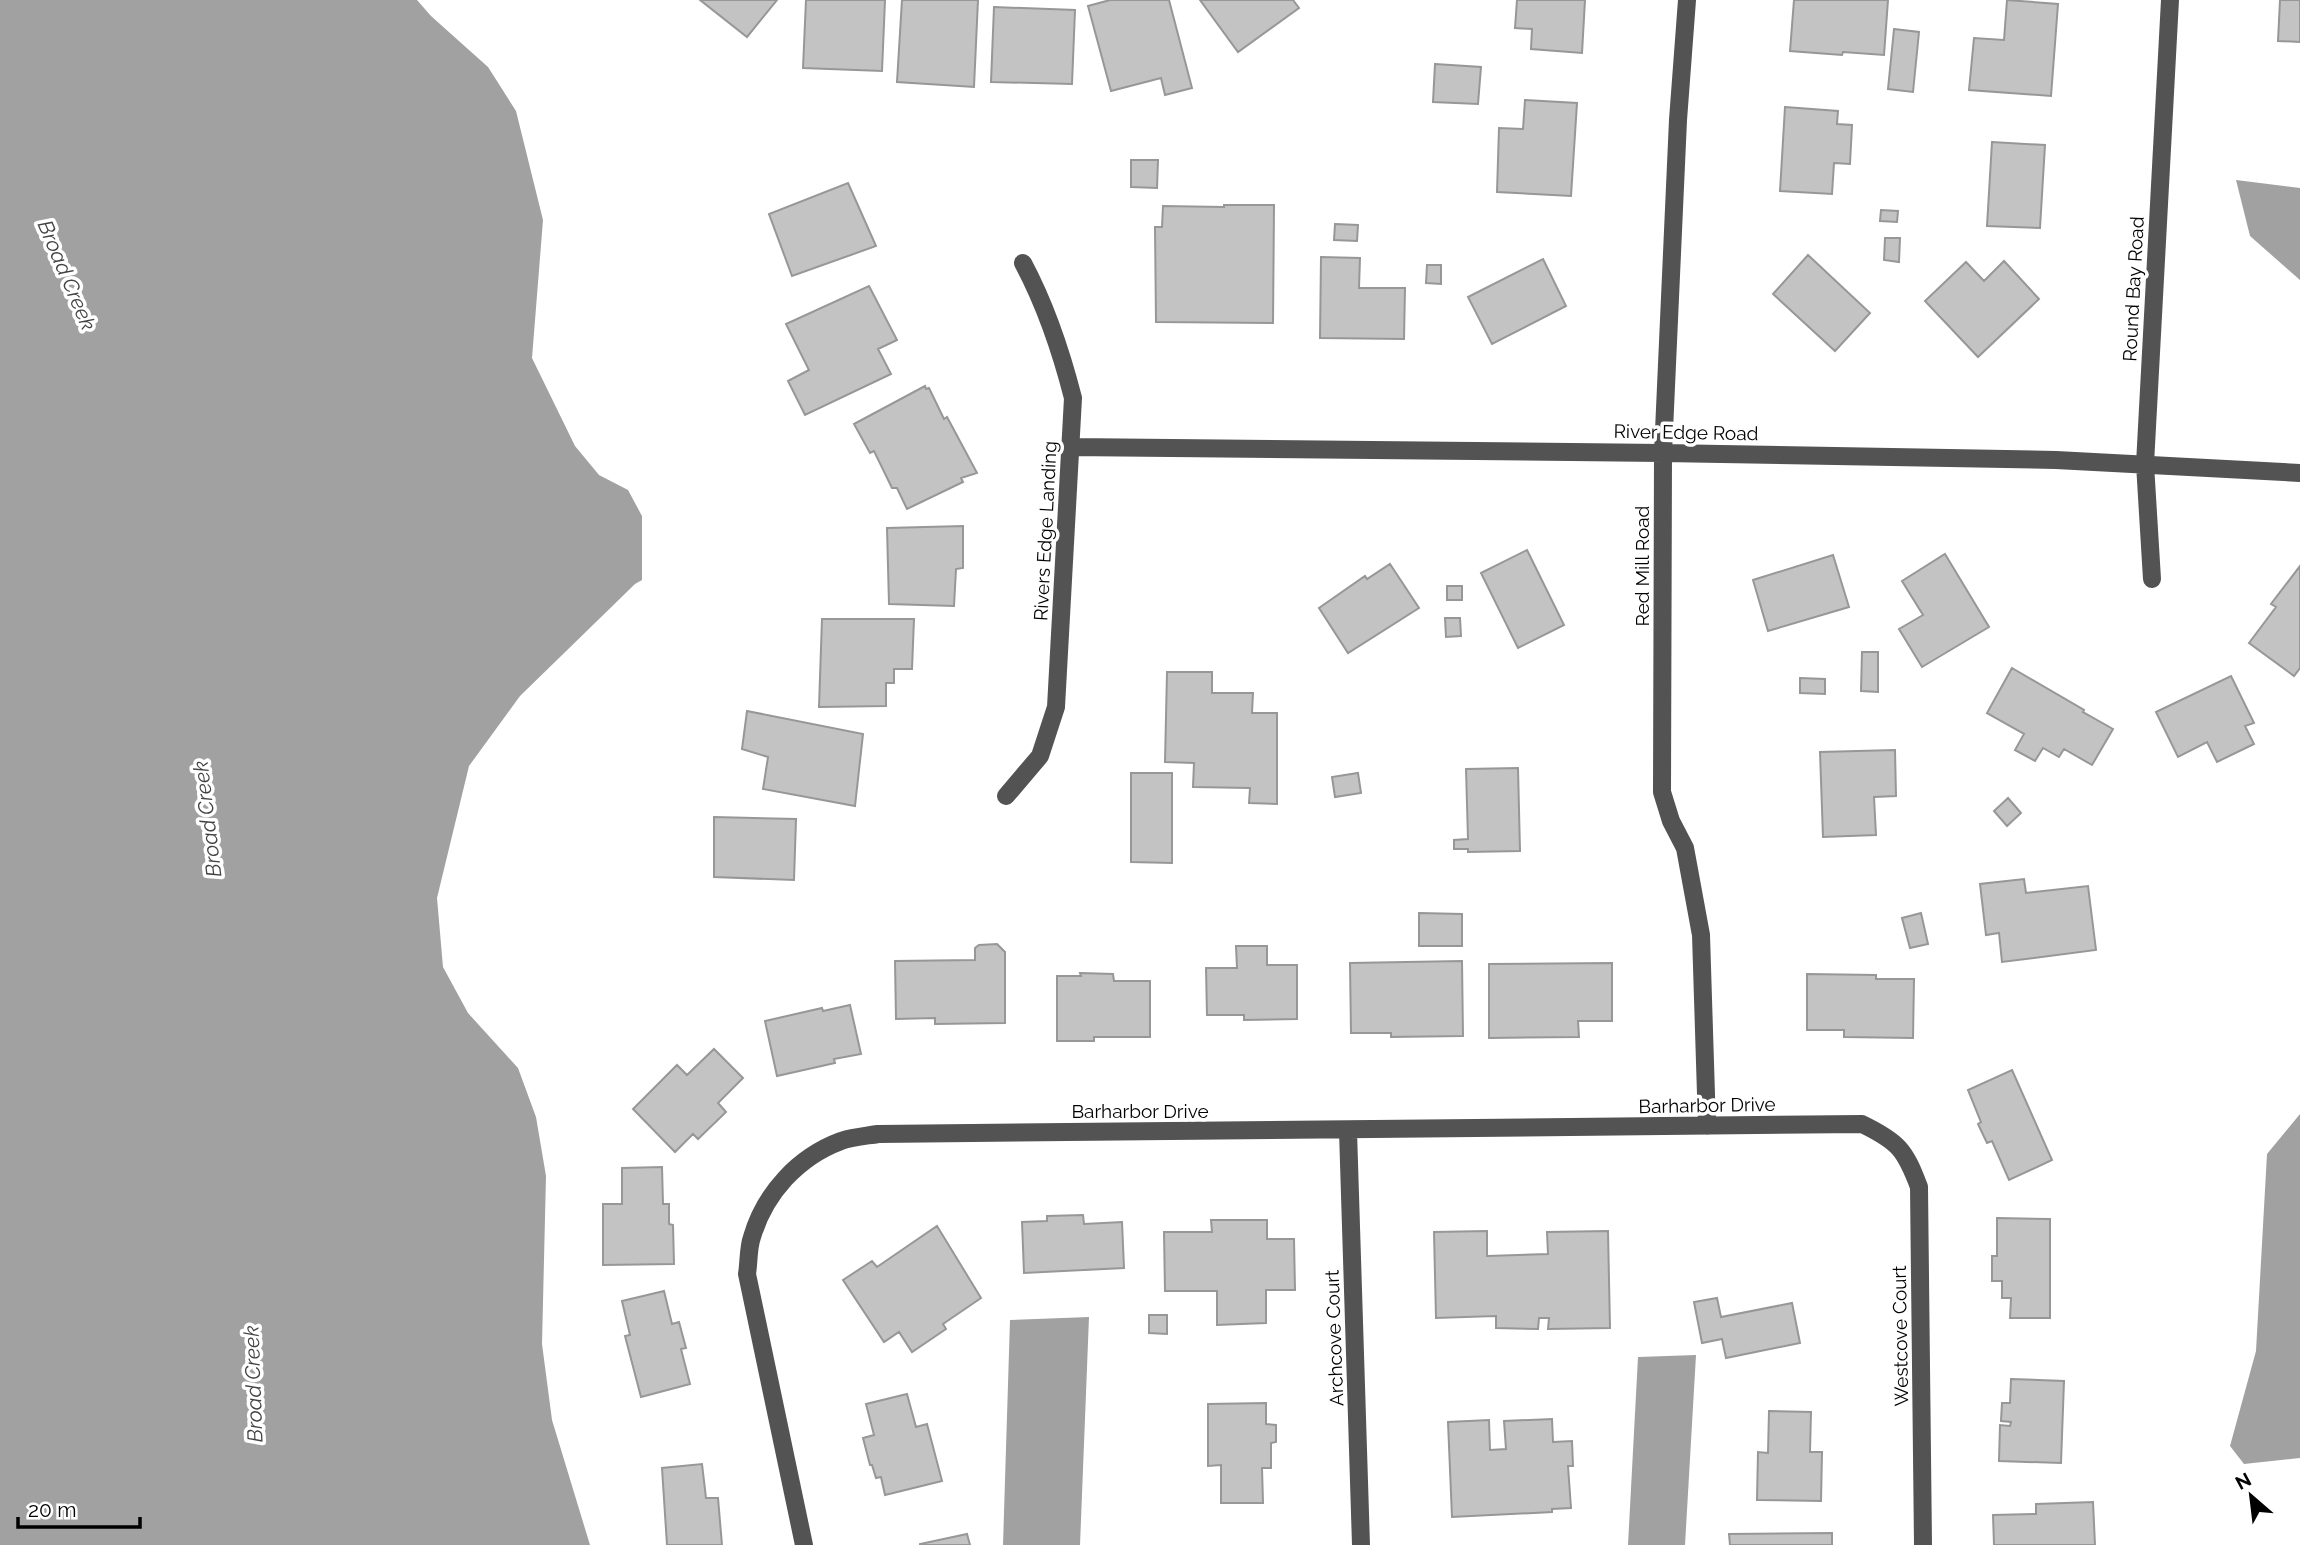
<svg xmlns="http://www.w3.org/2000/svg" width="2300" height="1545" font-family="Raleway,sans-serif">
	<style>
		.water { fill: #a1a1a1 }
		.building { fill: #c3c3c3; stroke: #979797; stroke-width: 2 }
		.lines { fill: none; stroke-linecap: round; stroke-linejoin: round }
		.minor { stroke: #535353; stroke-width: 18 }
		.labels { text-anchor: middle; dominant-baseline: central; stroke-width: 7; stroke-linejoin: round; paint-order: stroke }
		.street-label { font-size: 19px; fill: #000; stroke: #fff }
		.water-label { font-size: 21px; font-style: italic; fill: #424242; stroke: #fff }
	</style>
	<rect width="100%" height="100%" fill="#fff"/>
	<!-- water -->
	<path class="water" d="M0,0h417l14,16 57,51 28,44 27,109 -11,138 43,88 24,29 29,15 14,26v64l-7,4 -115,112 -51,70 -32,132 6,69 25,46 50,55 18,49 10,59 -4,168 10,76 38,125h-590z
		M2236,180l64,8v92l-50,-44z
		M2300,1114v344l-56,6 -14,-18 26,-95 11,-197z
		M1089,1317l-9,228h-77l7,-225z
		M1696,1355l-11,190h-57l10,-188z"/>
	<!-- building -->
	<path class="building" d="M700,0h77l-30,37z
		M806,0h79l-3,71 -79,-3z
		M902,0h76l-4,87 -77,-5z
		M1110,0h59l23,88 -27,7 -4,-17 -50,13 -23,-85z
		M1200,0h93l6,8 -61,44z
		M1517,0h68l-3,53 -51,-4 1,-20 -17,-1z
		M1794,0h94l-4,55 -41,-3 -1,3 -52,-4z
		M2007,0l51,4 -7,92 -82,-6 5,-52 30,2z
		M2280,0h20v42l-22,-1z
		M994,7l81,3 -3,74 -81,-2z
		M1894,29l25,3 -6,60 -25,-3z
		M1435,64l46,3 -3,37 -45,-2z
		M1525,100l52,3 -6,93 -74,-4 2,-64 24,1z
		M1785,107l53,4 -1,13 15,1 -2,39 -16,-1 -2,31 -52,-3z
		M1992,142l53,3 -5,83 -53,-2z
		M1131,160h27l-1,28 -26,-1z
		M848,183l28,63 -84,30 -23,-62z
		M1224,205h50l-1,118 -117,-1 -1,-95h7l1,-21 61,1z
		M1881,210l17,1 -1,11 -17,-1z
		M1335,224l23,1 -1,16 -23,-1z
		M1885,238h15l-1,24 -15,-2z
		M1808,255l62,58 -35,38 -62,-57z
		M1321,257l39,1 -1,30h46l-1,51 -84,-1z
		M1543,259l23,47 -74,38 -24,-47z
		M2004,261l35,38 -61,58 -53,-56 41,-39 18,19z
		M1427,265h14v19l-15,-1z
		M869,286l28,54 -19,9 13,25 -86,41 -17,-34 21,-11 -23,-46z
		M925,386l1,3 3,-1 15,31 3,-2 30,56 -16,5 2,4 -56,27 -10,-21h-5l-18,-37 -4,2 -16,-29z
		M963,526v42l-7,1 -2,37 -65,-2 -2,-76z
		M1527,550l37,75 -46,23 -37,-75z
		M1945,554l44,73 -67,40 -23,-38 24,-14 -21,-34z
		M1833,555l16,52 -81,24 -15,-51z
		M1390,564l29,44 -71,45 -29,-45 46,-32 2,3z
		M2300,566v102l-6,8 -45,-33 27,-36 -5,-3z
		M1447,586h15v14h-15z
		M1445,618h15l1,18 -15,1z
		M822,619h92l-2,50h-18v14h-8v23l-67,1z
		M1862,652h16v40l-17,-1z
		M2012,668l72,42 -1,2 30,17 -21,36 -28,-16 -5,8 -16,-9 -8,13 -20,-11 9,-16 -37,-21z
		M1167,672h45v21h41l-1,20h25v91l-28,-1 1,-15 -57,-1 1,-24 -29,-1z
		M2231,676l23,47 -9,3 9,18 -37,18 -10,-20 -29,15 -22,-45z
		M1800,678l25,1v15l-25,-1z
		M747,711l116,23 -8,72 -92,-17 5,-32 -26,-8z
		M1895,750l1,46 -22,1 2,38 -53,2 -3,-85z
		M1518,768l2,83 -52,1v-3h-14v-9l14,-1 -2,-70z
		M1131,773h41v90l-41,-1z
		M1358,773l3,20 -26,4 -3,-20z
		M2008,798l13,15 -14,13 -13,-15z
		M714,817l82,2 -2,61 -80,-3z
		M2024,879l2,14 62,-7 8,64 -94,12 -3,-29 -13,2 -6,-51z
		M1419,913l43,1v32h-43z
		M1921,913l7,31 -18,4 -8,-30z
		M997,944l8,8v71l-70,1v-6l-39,1 -1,-58 80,-1v-12l4,-3z
		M1236,946h31v19h30v54l-53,1v-5h-37l-1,-47h31z
		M1462,961l1,75 -72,1v-4h-40l-1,-70z
		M1612,963v58h-34l1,16 -90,1v-74z
		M1080,973l33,1 1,7h36v56h-56v4h-37v-65h24z
		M1807,974l69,1v4h38l-1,59 -69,-1v-7h-37z
		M850,1005l11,49 -27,5 1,4 -58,13 -12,-55 57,-13 1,3z
		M714,1049l29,29 -25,25 8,9 -28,27 -5,-5 -18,18 -42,-43 44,-44 10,10z
		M2012,1070l40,90 -43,20 -17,-39 -5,2 -9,-19 3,-2 -13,-32z
		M662,1167l1,37h6v20l4,1 1,39 -71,1v-61h19v-36z
		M1083,1215l1,9 38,-2 2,46 -100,5 -2,-51 25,-1v-5z
		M1997,1218l53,1v99h-40l1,-20h-9v-17h-10v-25h5z
		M1211,1220h56v19h27l1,51h-29v33l-49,2v-34h-52l-1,-59h48z
		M937,1226l44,72 -38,26 3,5 -34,23 -13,-20 -15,10 -41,-62 29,-19 5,6z
		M1487,1231v25l61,-2 -1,-22 61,-1 2,97 -62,1 1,-11h-10l-1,11 -42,-1v-12l-60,2 -2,-86z
		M664,1291l8,33 7,-2 7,26 -5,1 9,35 -49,13 -16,-61 5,-1 -8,-34z
		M1717,1298l4,19 71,-14 8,40 -74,15 -4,-19 -20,4 -8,-41z
		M1149,1315h18v19l-18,-1z
		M2011,1379l53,2 -3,82 -62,-2 1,-36 10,1 1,-4 -10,-1 1,-18h8z
		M907,1394l9,33 11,-3 15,57 -57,14 -4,-18 -5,1 -4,-13h-2l-7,-27 11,-3 -8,-31z
		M1266,1403v21l10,1v17l-5,1v25h-9l1,35h-42v-38l-13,1v-62z
		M1769,1411l42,1 -1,40h12l-1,49 -64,-1 1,-48 10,1z
		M1552,1419l1,23 19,-1 1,25h-5l3,42 -19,1v3l-100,5 -4,-95 41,-2 1,30 16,-1 -2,-28z
		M702,1464l4,34h12l4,47h-55l-5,-77z
		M2093,1502l2,43h-101l-1,-30 43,-1v-10z
		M1832,1533v12h-102l-1,-11z
		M967,1534l3,11h-50v-1z"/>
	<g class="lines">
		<!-- minor -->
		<path class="minor" d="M1687,0l-9,120 -15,333 -1,339 9,29 14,27 16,87 6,191
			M1070,447l593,6 393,7 244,13
			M2152,579l-7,-115 25,-464
			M1006,796l34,-40 16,-49 17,-309c-12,-47 -27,-92 -50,-135
			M1348,1131l13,414
			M804,1545l-57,-271c2,-12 1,-26 5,-37 13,-44 46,-80 89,-96 12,-4 25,-5 37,-7l984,-10c37,18 43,26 57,63l4,358"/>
	</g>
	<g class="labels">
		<!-- street labels -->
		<g class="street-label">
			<text transform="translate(2133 289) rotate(-87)">Round Bay Road</text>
			<text transform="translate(1686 432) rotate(1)">River Edge Road</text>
			<text transform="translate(1045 531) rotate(-87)">Rivers Edge Landing</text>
			<text transform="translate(1642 566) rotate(-90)">Red Mill Road</text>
			<text transform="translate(1707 1105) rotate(-1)">Barharbor Drive</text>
			<text x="1140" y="1111">Barharbor Drive</text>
			<text transform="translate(1900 1336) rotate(-91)">Westcove Court</text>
			<text transform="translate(1334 1338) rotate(-92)">Archcove Court</text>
		</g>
		<!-- water labels -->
		<g class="water-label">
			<text transform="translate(67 275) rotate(67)">Broad Creek</text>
			<text transform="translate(207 819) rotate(-97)">Broad Creek</text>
			<text transform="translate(253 1384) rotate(-92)">Broad Creek</text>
		</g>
	</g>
	<!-- north arrow -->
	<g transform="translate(2251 1496) rotate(332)" stroke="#ffffff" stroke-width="5" paint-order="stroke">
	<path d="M0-5L12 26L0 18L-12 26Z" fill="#000000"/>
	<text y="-10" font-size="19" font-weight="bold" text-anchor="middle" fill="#000000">N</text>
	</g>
	<!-- scale -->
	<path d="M18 1517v10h122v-10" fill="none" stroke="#000000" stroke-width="3.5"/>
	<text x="28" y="1517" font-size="21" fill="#000000" stroke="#ffffff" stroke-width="5" paint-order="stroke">20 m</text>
</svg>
